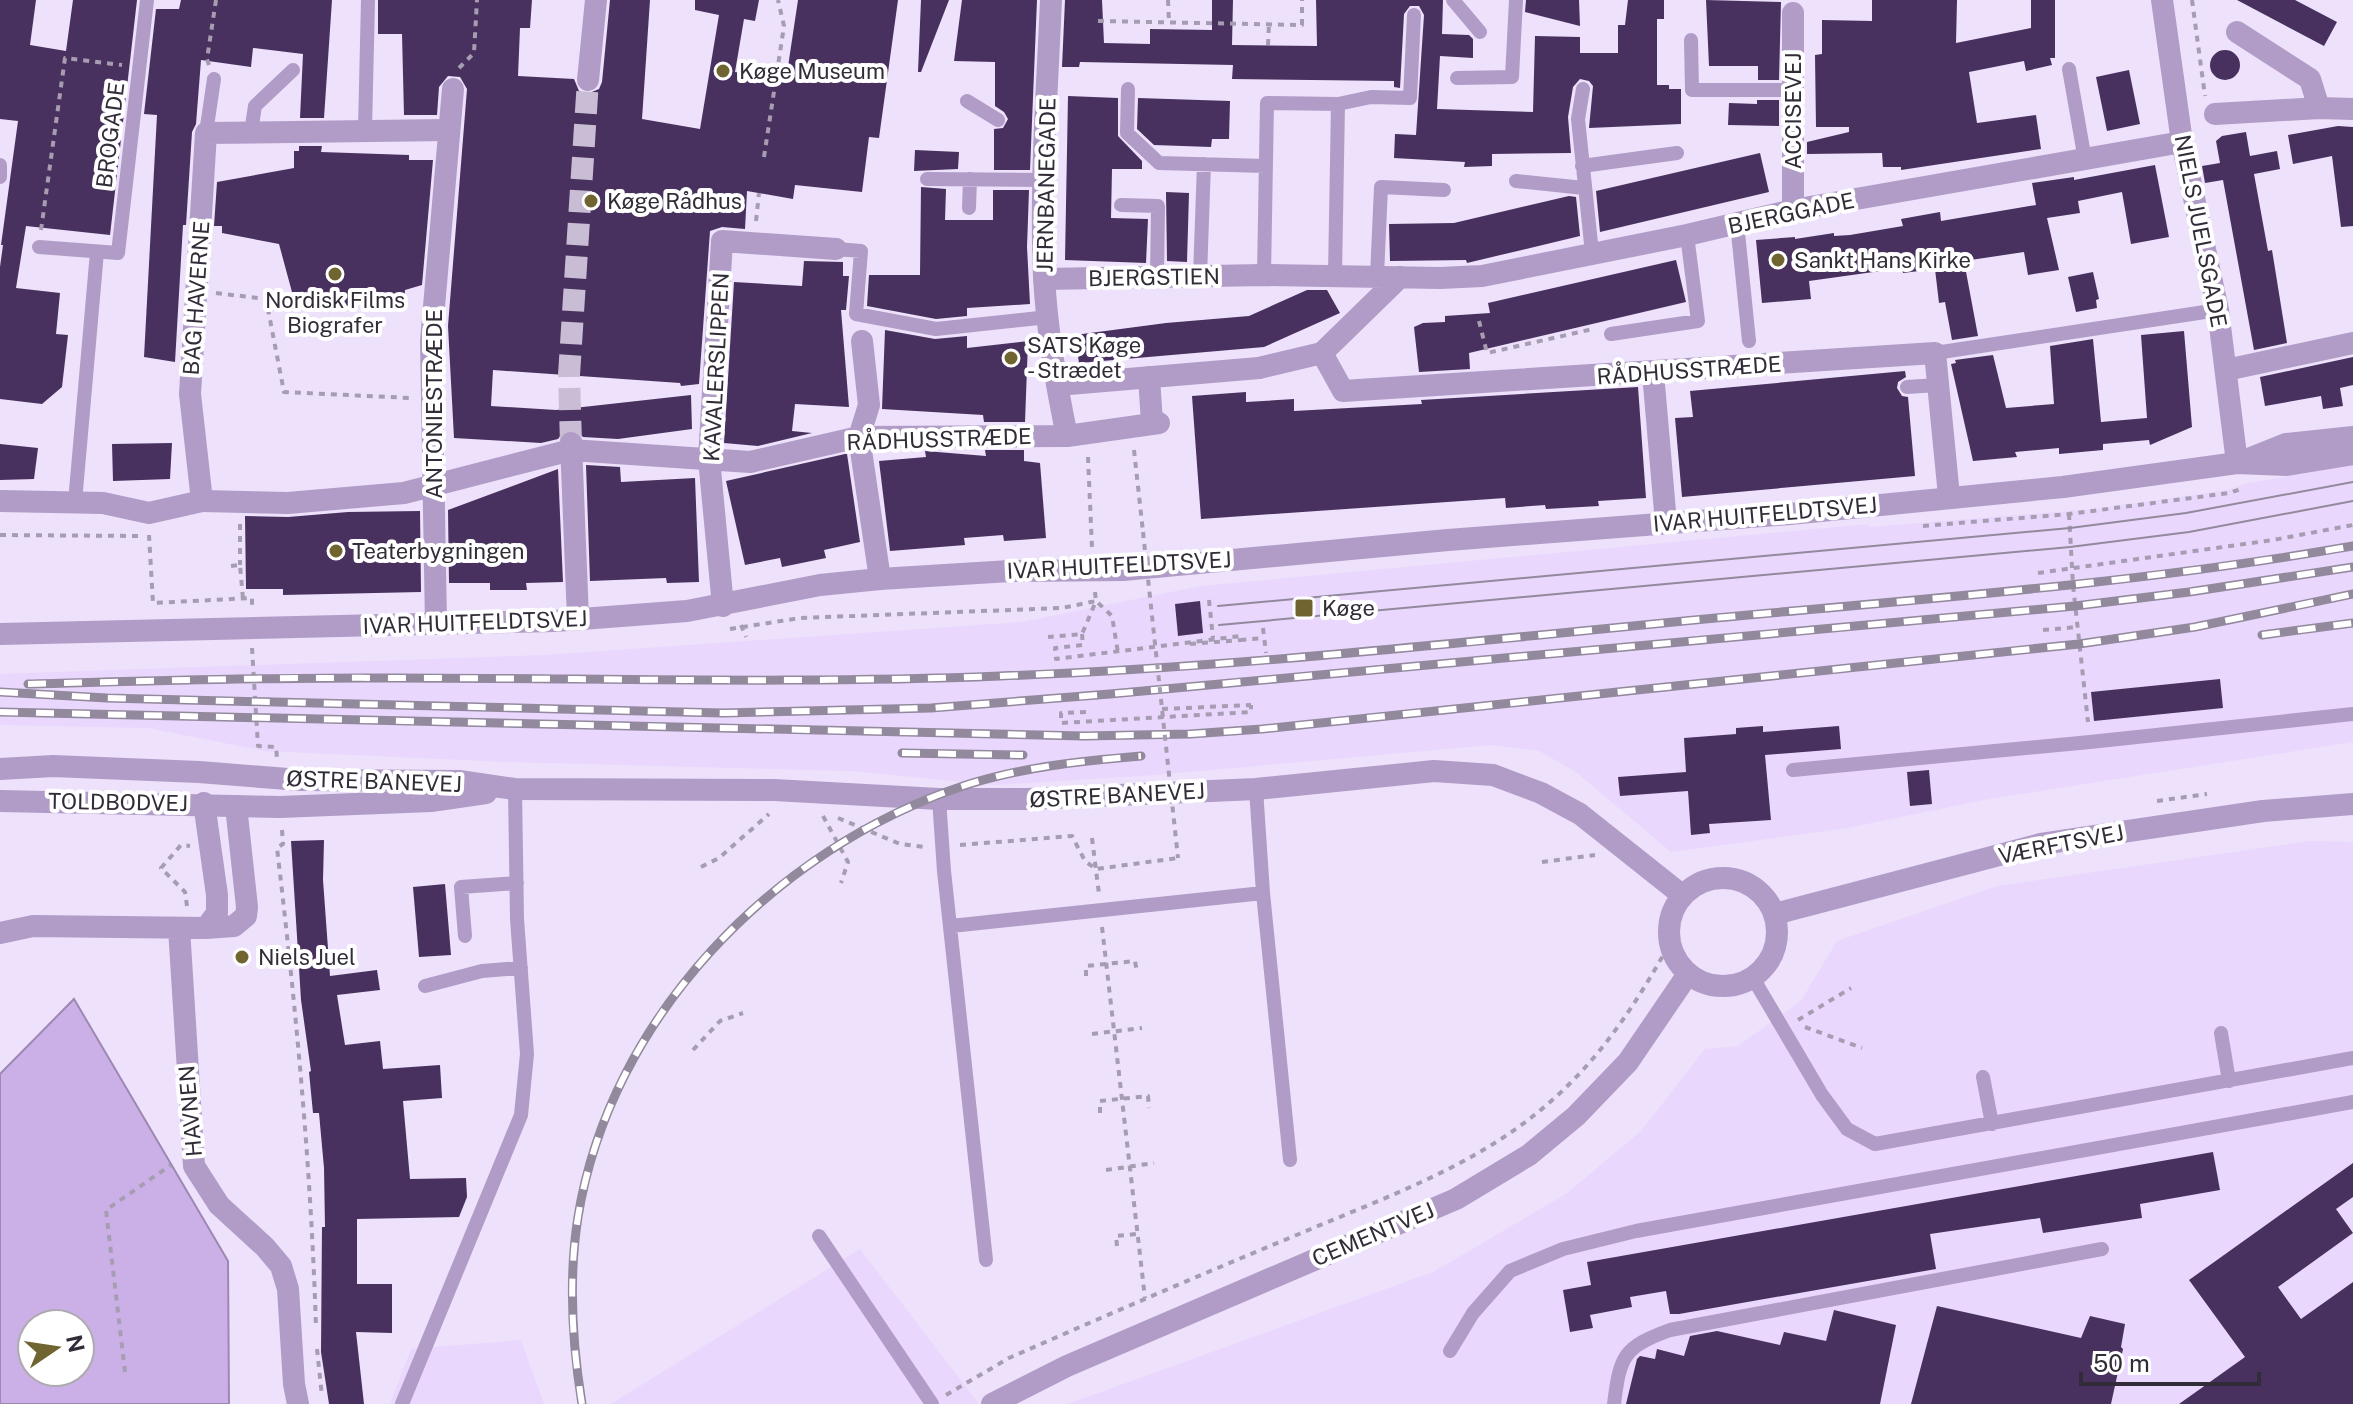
<svg xmlns="http://www.w3.org/2000/svg" width="2353" height="1404" font-family="'Public Sans',sans-serif">
	<style>
		.built { fill: #e9d7fd }
		.water { fill: #cbb0e7; stroke: #9d88b2; stroke-width: 2; fill-rule: evenodd }
		.building { fill: #48315e }
		.lines { fill: none; stroke-linecap: round; stroke-linejoin: round }
		.pedestrian-tunnel { stroke: #c8bdd4; stroke-width: 22; stroke-dasharray: 22 11; stroke-linecap: butt }
		.path { stroke: #a79db2; stroke-width: 4; stroke-dasharray: 6 6; stroke-linecap: butt }
		.service { stroke: #b09cc6; stroke-width: 14 }
		.pedestrian { stroke: #b09cc6; stroke-width: 22 }
		.minor { stroke: #b09cc6; stroke-width: 22 }
		.tertiary { stroke: #b09cc6; stroke-width: 22 }
		.tram { stroke: #92899c; stroke-width: 2 }
		.rail-casing { stroke: #92899c; stroke-width: 9 }
		.rail { stroke: #fff; stroke-width: 6; stroke-dasharray: 18; stroke-linecap: butt }
		.path-bridge { stroke: #a79db2; stroke-width: 4; stroke-dasharray: 6 6; stroke-linecap: butt }
		.poi-dot { fill: #706431; stroke: #fff; stroke-width: 3 }
		.labels { text-anchor: middle; dominant-baseline: central; stroke-width: 8; stroke-linejoin: round; paint-order: stroke }
		.poi-label { font-size: 22px; fill: #322c38; stroke: #fff; text-anchor: start }
		.street-label { font-size: 22px; fill: #322c38; stroke: #fff }
	</style>
	<rect width="100%" height="100%" fill="#ede1fb"/>
	<!-- built -->
	<path class="built" d="M2353,465v277l-364,57 -142,29 -176,24 -95,-80 -37,-21 -48,-6 -335,30 -161,10 -144,-14 -344,-9 -242,-11 -117,-23 -148,-3v-51l545,-19 477,-33 179,-36 668,-62v3l226,-18 133,-19 16,-6z
		M2310,841l43,1v562h-1285l365,-132 133,-78 75,-63 64,-82 33,-3 63,-45 36,-60 160,-55z
		M860,1249l119,155h-368z
		M521,1340l23,64h-154l21,-55z"/>
	<!-- water -->
	<path class="water" d="M74,999l154,262 1,143h-229v-330zM32,1324h48v48h-48z"/>
	<!-- building -->
	<path class="building" d="M0,0h36l-6,45 36,6 7,-51h64l-27,235 -84,-9 -10,62 44,5 -4,41 12,1 -6,52 -20,17 -42,-5v-132l3,-22h-2l17,-124 -18,-2z
		M181,0h151l-8,118h-24l3,-64 -50,-6 -2,19 -50,-7 -5,64 -4,8 -6,93h-3l-8,137 -31,-5 13,-242 -13,-1 12,-105h23z
		M378,0h154l-2,28h-10l-2,48 56,3 5,12 8,3 12,-5 3,-7 8,-82h40l-8,119 58,10 19,-114 -24,-5v-10h64l-4,21 -11,-2 -9,53 51,8 12,-80h100l-19,138 -10,-1 -7,55 -67,-7 -2,14 -46,-8 -2,38 -23,-2 -12,4 -11,153 -18,2 -1,-3 -187,-13 -2,36 65,4 135,-15 1,34 -74,10 -35,-2 -5,-6 -8,-2 -7,3 -5,7 -17,4 -87,-5 -6,-112 19,-237 -7,-12 -12,-1 -9,11 -2,28h-33l-2,-81h-24z
		M921,0h28l-28,72h-3z
		M962,0h75l-7,170h-36v-41l9,-1 5,-9 -4,-7 -9,-6v-44l-41,-1z
		M1065,0h37l2,43 46,1v-15l62,1v-30h21l-1,45 85,1 -1,-46h127l-1,34 27,1 4,4v19l-33,-2 -3,53 96,3 2,-76 45,1v16h38v-28h7l3,-25h36v19h-7v66h12v4h12v35l-92,4 4,-42 -4,-5 -9,-2 -7,8 -5,30 3,36 -79,1v12l-28,1 1,-5 -71,-4 1,-24 21,1 8,-120 -5,-9h-9l-6,8 -4,74 -6,-1v-6l-162,-2 1,-14 -153,-3 -1,5h-17z
		M1526,0h53l1,26 -55,-14z
		M1706,0l75,2 -2,78h-21v-14h-49z
		M1872,0h85l-1,43 75,-15v-28h24v58h-5l2,7 -26,6 -2,-10 -55,11 8,51 59,-8 5,34 -140,21v-3h-18l-1,-14 -75,1v-12l42,-10v-5h-33l-1,-72 7,-1v-34l50,1z
		M2237,0h58l42,22 -13,24z
		M2210 65a15 15 0 1 1 30 0a15 15 0 1 1-30 0Z
		M2129,70l11,54 -33,7 -11,-54z
		M1068,96l50,2v38l24,25v8h-30l-1,49 37,1 -2,44 -81,-3z
		M1138,98l92,3 -1,38h-17l-1,8 -57,-2 -17,-16z
		M1757,100h22v26l-51,-1 1,-22 28,1z
		M2338,126l15,1v99l-12,1 -9,-71 -39,8 -5,-29z
		M2246,132l4,24 27,-5 3,18 -26,5 14,77 4,-1 15,93 -33,7 -31,-170 -18,3 -3,-17 18,-3 -4,-22 6,-5z
		M299,146h23l-1,6 88,3v5h24l-11,125 -17,5 -1,14 -44,-1 -13,3 -44,-14h-11l-13,-48 -57,-11v-7h-8l3,-44 77,-14v-17h5z
		M915,150l44,2 -1,17 -44,2z
		M1760,153l9,39 -169,40 -4,-41z
		M2155,165l14,72 -38,7 -9,-52 -44,9 2,12 -33,5 12,52 -31,5 -4,-23 -60,9 14,75 -26,4 -7,-38 -6,1 -4,-34 -32,4 -1,-5 -93,13 2,18 -49,4 -6,-63 39,-3v2l39,-6v3l16,-1 53,-9 -2,-7 39,-7 1,9 95,-16 -4,-22 42,-6v3z
		M921,187l25,2 -1,31h48v-30h36l-2,57 3,57 -63,4v8l-31,3 -69,-13 2,-31h51z
		M1166,192l23,1 -2,69 -20,-1z
		M1569,196l7,1 4,39 -113,27 -1,-3 -76,1 -1,-37 65,-1z
		M1676,260l10,42 -217,51 1,16 -51,3 -5,-45 9,-4 22,-1v-6l45,-3 -2,-10z
		M804,261l39,1v14h6l-3,34h-5l8,97 -54,-3 -3,27 20,2 -54,13 -34,-3 10,-161 68,4z
		M2093,272l6,27 -3,1 1,8 -21,4 -8,-35z
		M1307,290h20l13,23 -76,34 -185,16 -4,-28 91,-12 83,-7z
		M885,330l50,9 32,-3v12l61,-7 -3,81h-41l-1,-7 -101,-6z
		M2184,331l8,96 -42,18 -1,-5 -46,4v6l-44,4v-6l-44,4 2,5 -44,4 -22,-97 5,-1 -1,-3 38,-5 13,53 48,-4 -4,-58 43,-7 8,83 46,-4 -6,-83z
		M2353,357v28l-13,3 3,18 -20,3 -2,-13 -56,10 -5,-29z
		M1905,371l1,6 -8,5 -1,6 5,8 6,1 7,79 -233,21 -7,-79 18,-1 -3,-26z
		M1638,387l8,111 -48,3 1,5 -53,3 -1,-4 -39,3 -1,-10 -304,21 -9,-123 54,-4v10l48,-3v12l128,-7 -1,-4z
		M172,443l-2,36 -57,2 -1,-37z
		M0,444l38,4 -4,31 -34,1z
		M985,450h39v11l16,2 6,75 -42,3 -1,-6 -39,3 1,7 -75,6 -11,-90 47,-4 -1,-6 61,5z
		M845,454h2l13,88 -36,8 2,8 -44,9 -2,-9 -35,7 -19,-84z
		M586,465l34,2 1,15 74,-4 4,104 -32,1 -1,-5 -76,3z
		M558,469l5,113 -37,1 1,7h-37v-7h-41l-1,-73z
		M420,511l1,81 -138,3v-6h-37l-1,-73 43,1 60,-5z
		M1200,601l3,32 -25,3 -3,-32z
		M2220,679l3,29 -129,13 -3,-29z
		M1763,726v6l76,-6 2,23 -76,6 6,65 -62,4 1,9 -19,2 -3,-44 -68,5 -2,-19 68,-5 -2,-34 52,-4v-6z
		M1929,770l3,34 -22,2 -3,-34z
		M324,840l-1,40 7,96 47,-6 3,20 -43,5 8,50 35,-4 3,28 57,-4 2,33 -39,3 7,78 56,-1 1,19 -8,20 -102,2v65h35v49l-36,-1 8,72h-35l-8,-52 1,-125h3l-1,-59 -5,-55h-6l-4,-41 2,-1 -10,-71 -10,-159z
		M445,884l6,71 -32,2 -6,-70z
		M2213,1152l7,38 -80,14 2,14 -99,15 -3,-15 -110,16 6,35 -257,45h-9l-4,-23 -36,6 2,10 -42,8 3,13 -23,4 -7,-42 28,-5 -4,-23z
		M2353,1163v34l-17,12 17,24 -75,54 23,32 52,-37v122h-174l66,-47 -56,-77z
		M1937,1306l144,32 9,-22 35,8 -4,23 2,2 -12,55h-200z
		M1834,1310l62,15 -16,79h-254l11,-45 3,-3 15,3 2,-10 27,7 6,-20 27,-5 63,14 4,-13 42,9z"/>
	<g class="lines">
		<!-- pedestrian-tunnel -->
		<path class="pedestrian-tunnel" d="M571,443l-2,-68 19,-295"/>
		<!-- path -->
		<path class="path" d="M1168,0l1,22
			M2192,0l13,96
			M1098,21l204,4v-25
			M1268,45l1,-21
			M209,65l-2,-6 9,-59
			M459,68l15,-15 3,-53
			M764,157l20,-131 -6,-26
			M756,221l3,-28
			M41,230l24,-172 57,7
			M216,293l50,6 18,93 126,6
			M1479,321l8,32 106,-24
			M1134,450l9,82
			M1088,457l4,91
			M2069,514l4,71 15,137
			M240,524v41
			M1923,526l146,-12 160,-21 15,-5
			M0,535l138,1
			M149,535l4,68 99,-5v9
			M231,566l9,-1 3,34
			M2038,573l235,-33 80,-15
			M1095,592l1,9 16,15 6,37
			M1209,600l4,38
			M741,625l5,12
			M1263,628l3,25
			M730,629l70,-11 262,-10 34,-7 -14,33 -34,3
			M2043,630l34,-3
			M1082,634l1,11 -28,3 1,11 185,-23v4l23,-2
			M1190,644l51,-4
			M252,648l6,98 18,1 1,11
			M1162,709l89,-4
			M1086,712l-25,1v10l190,-11v-7
			M2157,801l50,-7
			M823,816l25,46 -7,21
			M838,818l62,26 24,3
			M282,830l1,14 -6,4c19,160 34,319 39,480
			M1092,838l7,56
			M960,845l112,-9 13,25 11,8 82,-11
			M1542,862l53,-7
			M701,867l18,-9 50,-44
			M187,906l-2,-14 -24,-24 20,-23 9,1
			M1102,927l43,371
			M1086,976v-10l49,-5 2,11
			M1798,1020l53,-32
			M1805,1027l57,21
			M1092,1034l50,-6
			M693,1050l27,-29 23,-8
			M1100,1113v-12l48,-5 1,12
			M1106,1170l48,-7
			M1117,1246l-1,-10 21,-2
			M317,1349l5,47
			M125,1372l-19,-162 65,-45
			M946,1395l63,-37c96,-42 193,-84 290,-124 87,-37 180,-69 251,-132 51,-44 88,-101 120,-159"/>
		<!-- service -->
		<path class="service" d="M1453,0l27,32
			M1691,40l1,50h101
			M2069,69l16,91
			M1457,78l55,-1 4,-77
			M1128,89l-1,44 32,30 107,3
			M1583,89l-5,30 14,134
			M967,101l31,19
			M1338,104l33,-7 39,1 4,-83
			M365,130l3,-130
			M251,132l4,-26 38,-36
			M206,133l8,-54
			M0,165v12
			M1582,166l95,-13
			M927,179l116,1
			M1516,181l68,7
			M1121,205l37,1 -1,71
			M969,208l1,-29
			M1737,223l12,118
			M39,247l79,6 29,-253
			M836,249l25,2 -5,63 80,15 112,-12
			M1264,275l3,-172 71,1 -3,171
			M1200,276l4,-112
			M1377,276l4,-89 63,3
			M1611,334l87,-13 -11,-86
			M1935,353l283,-43
			M1907,387l31,-2
			M75,502l22,-250
			M1793,770l297,-28 263,-28
			M1256,789l7,104 27,267
			M939,799l5,72 42,389
			M951,926l312,-33
			M465,936l-4,-49 56,-4
			M1753,978l69,117 25,34 28,15 478,-86
			M425,986l57,-15 39,-3
			M2221,1033l8,48
			M1983,1077l9,47
			M819,1236l113,168
			M1450,1351l23,-38 37,-42 53,-22 73,-18 717,-129
			M402,1404l119,-289 6,-61 -10,-135 -2,-130
			M1614,1404c6,-49 10,-57 56,-74l432,-81"/>
		<!-- pedestrian -->
		<path class="pedestrian" d="M1051,0c-4,92 -11,185 -7,277 3,54 12,107 23,159
			M588,80l8,-80
			M862,341l7,64 -10,32 21,142
			M1149,377l3,46
			M1057,385l202,-17
			M571,443l7,176
			M202,501l86,2 116,-10 167,-43 179,12 109,-25 208,-1 92,-13
			M723,606l-14,-147 13,-218 114,8
			M436,624l-5,-283 22,-252"/>
		<!-- minor -->
		<path class="minor" d="M1793,13v197
			M2237,32l73,47 9,29
			M2215,114l104,-6 34,1
			M1044,279l220,-4 176,3 42,-2 205,-41 106,-25 389,-68
			M1322,353l21,38 592,-38 14,143
			M1259,368l63,-15 78,-76
			M2226,370l127,-27
			M1653,373l13,150
			M0,501l103,2 46,10 53,-12 -12,-107 16,-261 243,-3
			M204,803l13,92v18l-11,15
			M179,928l15,238 25,39 46,42 16,19 7,23 6,95 4,20
			M0,933l33,-7 173,2 28,-2 12,-10 1,-9 -11,-101
			M992,1404l75,-38 389,-167 73,-44 47,-39 52,-54 60,-88"/>
		<!-- tertiary -->
		<path class="tertiary" d="M2162,0l20,142 36,168 19,153
			M2246,460l40,-16 67,-7
			M0,634l555,-13 132,-10 133,-26 60,-6 130,-8 113,-1 325,-30 342,-26 273,-27 174,-24 50,2 66,-11
			M0,769l53,-3 146,6 101,8 159,1 56,8 259,1 165,9h89l228,-10 178,-18 59,4 48,18 39,21 102,81
			M0,801l280,6 151,-6 55,-8
			M1669 932a54 54 0 1 1 108 0a54 54 0 1 1-108 0Z
			M1775,914l266,-70 222,-33 90,-7"/>
		<!-- tram -->
		<path class="tram" d="M1218,606l852,-78 116,-15 167,-31
			M1219,625l851,-78 119,-15 164,-31"/>
		<defs>
			<path id="rail" d="M2262,635l91,-12
				M28,684c121,-3 242,-7 363,-6 203,0 406,6 609,-2 250,-9 499,-38 748,-61 202,-18 405,-34 605,-69
				M0,692l107,6 616,15 208,-5 179,-14 965,-88 114,-14 164,-25
				M0,712l1084,24 106,-2 72,-5 817,-85 116,-17 158,-33
				M902,753l121,2
				M582,1404c-10,-62 -14,-124 -4,-187 32,-199 196,-368 385,-431 58,-19 118,-25 178,-30"/>
		</defs>
		<!-- rail casing -->
		<use href="#rail" class="rail-casing"/>
		<!-- rail -->
		<use href="#rail" class="rail"/>
		<!-- path-bridge -->
		<path class="path-bridge" d="M1143,532l35,326"/>
	</g>
	<!-- markers -->
	<g class="poi-dot">
		<circle cx="723" cy="71" r="8"/>
		<circle cx="591" cy="201" r="8"/>
		<circle cx="1778" cy="260" r="8"/>
		<circle cx="335" cy="274" r="8"/>
		<circle cx="1011" cy="358" r="8"/>
		<circle cx="336" cy="551" r="8"/>
		<rect x="1294" y="598" width="20" height="20" rx="4"/>
		<circle cx="242" cy="957" r="8"/>
	</g>
	<g class="labels">
		<!-- poi labels -->
		<g class="poi-label">
			<text x="739" y="71">Køge Museum</text>
			<text x="607" y="201">Køge Rådhus</text>
			<text x="1794" y="260">Sankt Hans Kirke</text>
			<text x="335" y="300" text-anchor="middle">Nordisk Films<tspan x="335" dy="25">Biografer</tspan></text>
			<text x="1027" y="345">SATS Køge<tspan x="1027" dy="25">- Strædet</tspan></text>
			<text x="352" y="551">Teaterbygningen</text>
			<text x="1322" y="608">Køge</text>
			<text x="258" y="957">Niels Juel</text>
		</g>
		<!-- street labels -->
		<g class="street-label">
			<text transform="translate(1793 111) rotate(-90)">ACCISEVEJ</text>
			<text transform="translate(110 135) rotate(-83)">BROGADE</text>
			<text transform="translate(1046 185) rotate(-89)">JERNBANEGADE</text>
			<text transform="translate(1791 213) rotate(-12)">BJERGGADE</text>
			<text transform="translate(2201 231) rotate(79)">NIELS JUELSGADE</text>
			<text transform="translate(1154 277) rotate(-1)">BJERGSTIEN</text>
			<text transform="translate(196 298) rotate(-86)">BAG HAVERNE</text>
			<text transform="translate(716 367) rotate(-87)">KAVALERSLIPPEN</text>
			<text transform="translate(1689 370) rotate(-4)">RÅDHUSSTRÆDE</text>
			<text transform="translate(434 404) rotate(-90)">ANTONIESTRÆDE</text>
			<text transform="translate(939 439) rotate(-2)">RÅDHUSSTRÆDE</text>
			<text transform="translate(1765 514) rotate(-5)">IVAR HUITFELDTSVEJ</text>
			<text transform="translate(1119 565) rotate(-3)">IVAR HUITFELDTSVEJ</text>
			<text transform="translate(475 622) rotate(-2)">IVAR HUITFELDTSVEJ</text>
			<text transform="translate(374 781) rotate(2)">ØSTRE BANEVEJ</text>
			<text transform="translate(1117 795) rotate(-3)">ØSTRE BANEVEJ</text>
			<text transform="translate(118 802) rotate(1)">TOLDBODVEJ</text>
			<text transform="translate(2061 844) rotate(-11)">VÆRFTSVEJ</text>
			<text transform="translate(190 1111) rotate(-95)">HAVNEN</text>
			<text transform="translate(1373 1234) rotate(-23)">CEMENTVEJ</text>
		</g>
	</g>
	<!-- north arrow -->
	<g transform="translate(56 1348) rotate(77)"><circle r="38" fill="#ffffff" stroke="#adabaf" stroke-width="2"/>
	<path d="M0-6L14 30L0 20L-14 30Z" fill="#706431"/>
	<text y="-12" font-size="22" font-weight="bold" text-anchor="middle" fill="#322c38">N</text>
	</g>
	<!-- scale -->
	<path d="M2081 1372v12h178v-12" fill="none" stroke="#322c38" stroke-width="4"/>
	<text x="2093" y="1372" font-size="24" fill="#322c38" stroke="#ffffff" stroke-width="6" paint-order="stroke">50 m</text>
</svg>
